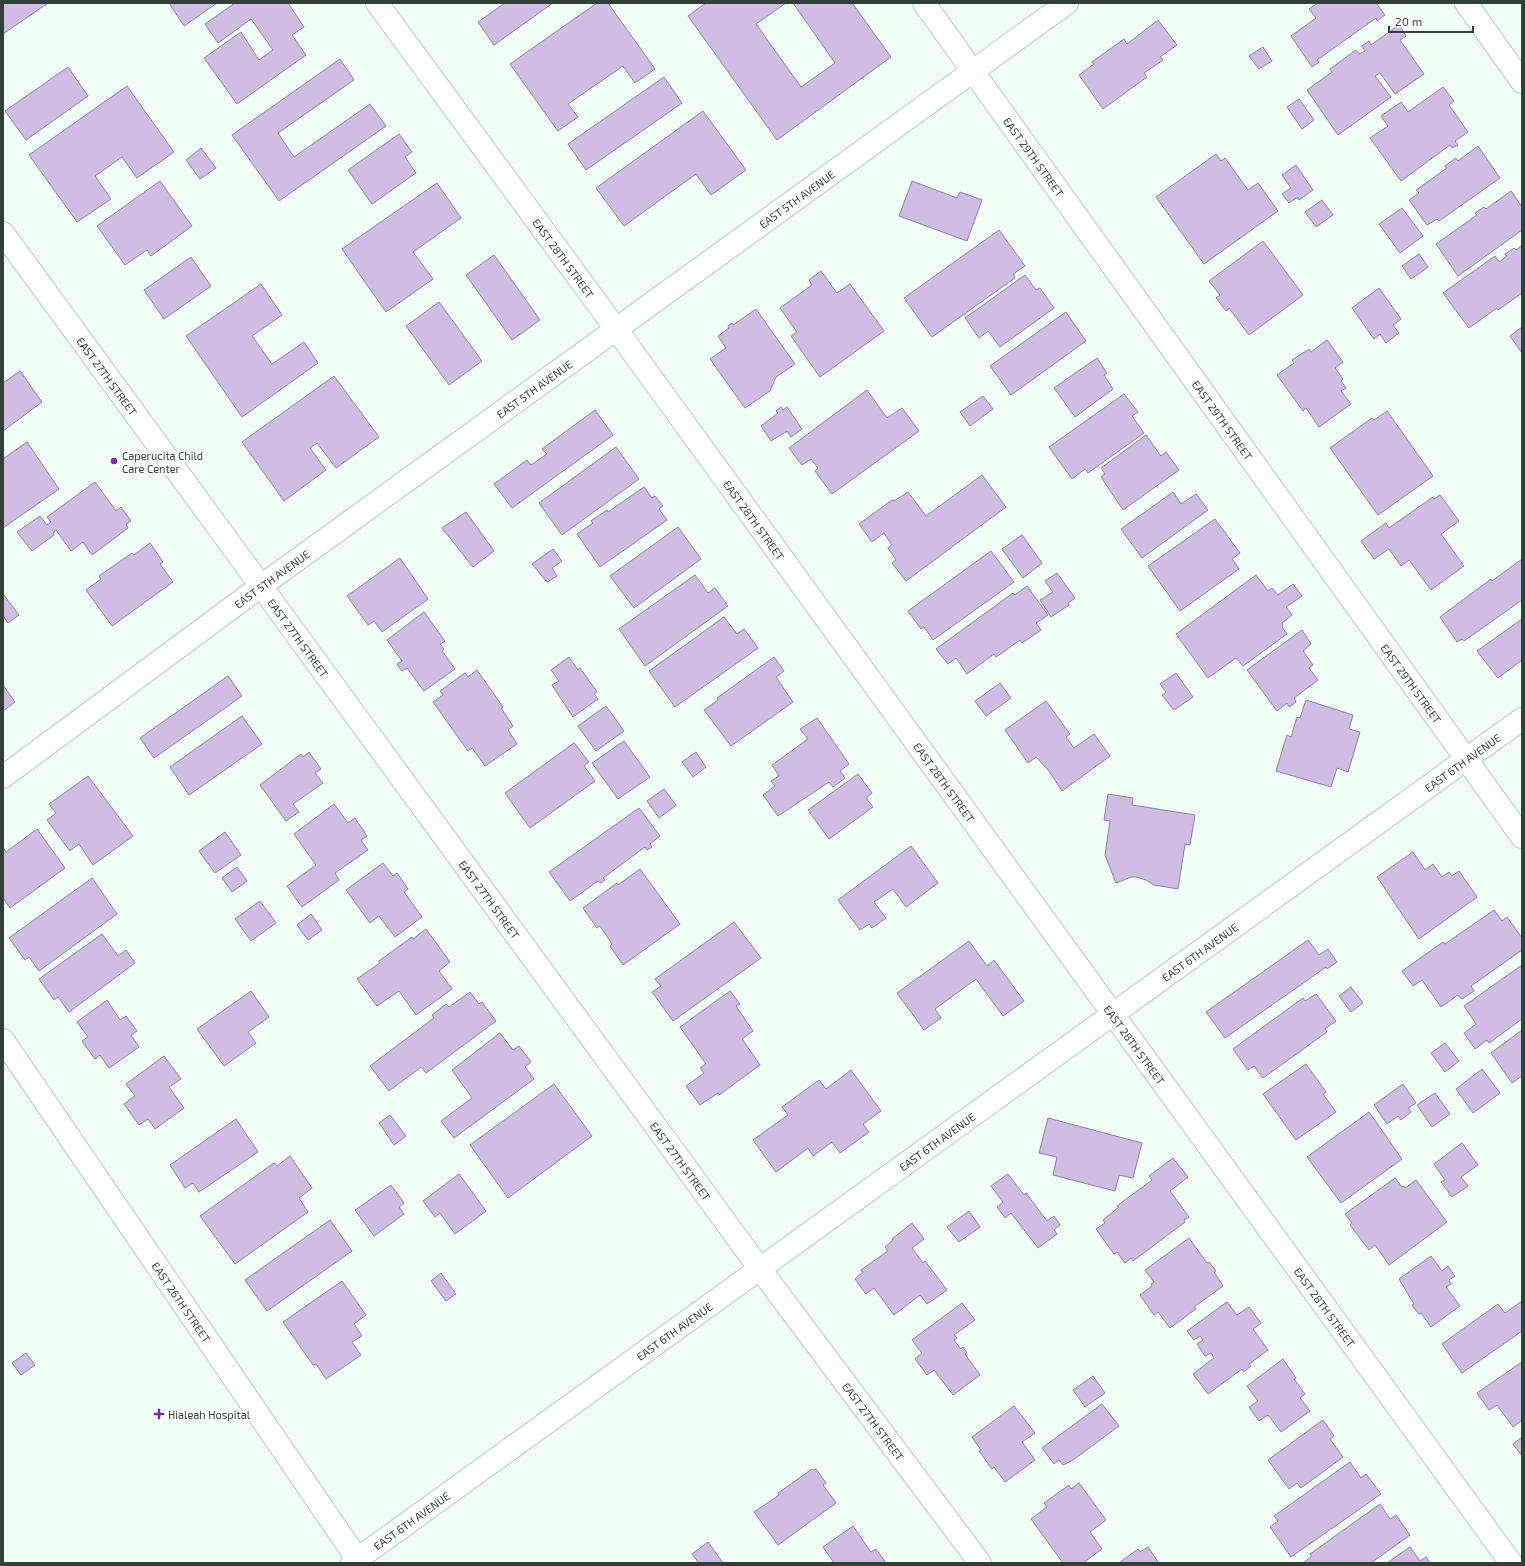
<svg xmlns="http://www.w3.org/2000/svg" width="1525" height="1566" font-family="'Exo 2',sans-serif">
	<style>
		.building { fill: #cfbde3; stroke: #8e819d }
		.lines { fill: none; stroke-linecap: round; stroke-linejoin: round }
		.minor-casing { stroke: #aed1bf; stroke-width: 24 }
		.minor { stroke: #fff; stroke-width: 22 }
		.poi-dot { fill: #7331a5; stroke: #fff; stroke-width: 1.5 }
		.labels { text-anchor: middle; dominant-baseline: central; stroke-width: 4; stroke-linejoin: round; paint-order: stroke }
		.street-label { font-size: 11px; fill: #324039; stroke: #fff }
		.poi-label { font-size: 11px; fill: #324039; stroke: #fff; text-anchor: start }
	</style>
	<rect width="100%" height="100%" fill="#f0fef7"/>
	<!-- building -->
	<path class="building" d="M3,3h45l-45,31z
		M169,3h48l-33,23z
		M235,3h53l16,24 -12,8 14,20 -69,49 -33,-46 37,-26 18,28 14,-10 -22,-31 -33,24 -13,-19z
		M505,3h48l-59,42 -16,-23z
		M597,3h11l47,66 -20,14 -12,-17 -55,38 10,13 -20,14 -48,-67z
		M706,3h80l-30,21 45,63 34,-24 -42,-60h59l39,54 -114,83 -89,-124z
		M1318,3h58l9,12 -8,6 -1,-3 -59,42 2,2 -7,5 -21,-31 25,-18 -7,-9z
		M1158,20l19,25 -17,12 3,3 -19,13 3,4 -44,32 -24,-34 15,-11 -2,-2 32,-23 3,5z
		M1399,25l7,11 -6,4 24,34 -29,20 -15,-21 -5,3 16,21 -53,38 -31,-45 25,-18 -2,-3 26,-19 3,4 6,-3 -3,-5 7,-5 2,4z
		M1263,47l9,14 -13,8 -10,-13z
		M340,59l14,21 -76,53 16,24 76,-53 16,22 -107,75 -47,-66z
		M68,67l20,29 -62,44 -21,-29z
		M664,77l18,26 -96,67 -18,-26z
		M127,86l47,66 -37,26 -15,-21 -27,19 16,23 -34,23 -48,-67z
		M1443,87l11,14 -5,4 19,27 -13,9 3,4 -6,3 -2,-3 -49,36 -31,-43 18,-12 -7,-10 20,-14 7,10z
		M1299,99l15,21 -12,9 -15,-22z
		M703,111l43,59 -35,25 -15,-21 -72,52 -28,-38z
		M399,134l13,18 -7,5 11,16 -44,31 -24,-34z
		M1478,146l22,32 -61,43 -2,-2 -10,6 -18,-25 10,-7 -3,-3 31,-22 -2,-2 11,-8 2,3z
		M201,148l15,20 -16,11 -14,-19z
		M1216,154l5,7 4,-3 23,32 10,-7 20,28 -74,53 -48,-67z
		M1296,165l17,25 -14,10 -1,-3 -9,6 -7,-9 9,-6 -9,-13z
		M160,181l32,45 -41,30 -4,-6 -22,15 -28,-39z
		M912,181l45,17 3,-6 22,8 -15,41 -68,-25z
		M437,183l24,35 -48,34 20,27 -47,33 -44,-63z
		M1511,191l11,16v23l-64,46 -22,-32 41,-29 -2,-2 9,-6 2,2z
		M1322,200l11,15 -17,12 -11,-15z
		M1402,208l21,28 -23,17 -21,-29z
		M999,230l26,36 -12,8 2,4 -83,59 -28,-39z
		M1263,241l40,54 -54,40 -20,-27 -3,3 -10,-13 4,-3 -11,-14z
		M1522,245v48l-24,17 -1,-2 -28,20 -26,-35 52,-37 4,6 8,-6 -2,-2 5,-3 4,-3 2,2z
		M1419,254l9,13 -17,12 -9,-13z
		M494,255l46,65 -28,20 -46,-65z
		M191,257l20,29 -47,33 -20,-29z
		M821,271l16,22 13,-9 34,47 -64,46 -29,-41 6,-4 -17,-24 32,-23 -3,-5z
		M1025,275l11,15 4,-2 14,20 -54,39 -12,-16 -9,7 -14,-20z
		M261,284l21,31 -30,21 20,28 32,-22 14,21 -76,54 -56,-81z
		M1379,288l22,31 -8,6 6,8 -13,10 -6,-9 -6,5 -22,-31z
		M439,302l43,59 -33,24 -43,-59z
		M756,309l39,55 -19,13 -6,14 -25,17 -35,-49 16,-11 -8,-12 11,-8 -1,-2 4,-3 1,2z
		M1066,312l20,29 -75,54 -21,-29z
		M1522,327v26l-12,-17z
		M1327,340l16,22 -8,6 8,11 -2,2 5,7 -5,3 10,13 -32,23 -13,-19 -3,3 -26,-36 17,-12 -2,-3 17,-11 2,3z
		M1097,358l10,15 -3,2 9,14 -38,28 -21,-29z
		M20,371l22,31 -39,29v-48z
		M334,376l45,61 -43,31 -19,-25 -7,5 16,22 -42,31 -42,-59z
		M867,390l20,28 15,-10 17,23 -87,63 -17,-23 3,-3 -7,-9 -9,6 -13,-17z
		M1124,394l14,18 -6,4 12,17 -56,40 -3,-4 -13,10 -23,-32z
		M983,396l10,13 -23,17 -10,-14z
		M781,407l2,3 4,-3 15,22 -11,8 -4,-6 -16,10 -10,-15 17,-13 -2,-2z
		M595,410l18,25 -101,73 -18,-24 33,-24 4,5 16,-11 -5,-5z
		M1387,411l46,65 -55,39 -48,-67 42,-30 2,2z
		M1146,435l15,21 5,-4 13,18 -56,40 -22,-33 4,-3 -4,-6z
		M27,442l32,47 -56,39v-69z
		M616,447l23,32 -77,56 -23,-32z
		M982,475l24,32 -100,74 -14,-18 4,-3 -8,-12 4,-3 -8,-12 -12,9 -13,-18 33,-24 2,1 14,-9 18,24z
		M95,482l21,29 5,-4 10,14 -5,3 2,4 -36,27 -9,-13 -12,9 -15,-21 -3,3 1,2 -22,16 -15,-19 23,-16 7,9 4,-3 -4,-5z
		M644,487l8,11 3,-2 8,10 -4,3 8,11 -67,47 -23,-33 16,-11 -2,-2 16,-11 1,2z
		M1173,492l8,12 15,-10 12,16 -66,48 -21,-29z
		M1440,495l19,26 -18,13 23,32 -33,24 -22,-30 -8,6 -12,-17 -15,10 -13,-18 25,-18 3,5 44,-31 1,2z
		M466,512l28,39 -21,16 -31,-39z
		M1215,519l25,34 -8,6 7,10 -59,42 -32,-45z
		M678,527l23,32 -67,49 -24,-32z
		M1022,535l20,28 -19,15 -21,-29z
		M150,543l13,19 -3,2 13,18 -61,44 -26,-36 15,-11 -2,-3 33,-23 2,2z
		M553,549l9,12 -10,7 5,8 -10,6 -15,-18z
		M991,551l23,31 -81,58 -9,-13 -3,2 -13,-18z
		M400,558l28,41 -46,33 -8,-11 -6,4 -21,-29z
		M1522,559v41l-58,41 -2,-2 -5,3 -17,-25 51,-38 1,2z
		M1057,573l18,25 -7,5 1,2 -18,12 -11,-17 13,-8 -8,-11z
		M695,575l13,18 7,-5 13,18 -83,60 -26,-37z
		M1256,575l12,16 4,-3 6,7 15,-11 9,12 -16,11 6,8 -10,8 1,2 -1,2 5,7 -44,32 -7,-8 -28,20 -32,-44z
		M1027,586l21,29 -12,8 5,7 -19,13 -2,-3 -24,17 -2,-3 -27,20 -11,-16 -8,6 -12,-15 77,-56 2,2z
		M3,594l16,21 -11,8 -5,-7z
		M424,612l21,29 -5,3 4,5 -2,2 13,18 -31,22 -17,-23 -5,3 -5,-7 5,-3 -15,-21z
		M724,617l13,17 7,-5 14,19 -83,59 -26,-36z
		M1522,619v41l-24,18 -21,-27z
		M1302,630l9,14 -8,7 10,14 -4,3 9,12 -24,18 2,4 -7,5 -2,-4 -10,8 -30,-41z
		M569,657l9,13 2,-2 17,24 -3,2 4,5 -25,18 -21,-32 7,-4 -8,-11z
		M774,657l10,14 -8,6 17,25 -62,44 -27,-36 14,-10 -1,-2z
		M477,670l26,37 -2,1 12,18 -5,4 9,14 -32,22 -13,-18 -4,3 -35,-49 10,-7 -3,-4 25,-18 3,4z
		M1176,673l17,24 -19,13 -12,-15 4,-3 -6,-8z
		M228,676l14,20 -88,62 -14,-20z
		M1000,683l11,15 -25,18 -11,-15z
		M3,685l12,17 -12,9z
		M1306,700l47,15 -4,14 11,3 -12,40 -11,-4 -6,19 -55,-16 11,-36 4,2 6,-20 3,1z
		M1046,701l24,33 -4,3 8,11 20,-14 16,22 -48,35 -13,-20 -13,-14 -8,6 -23,-33z
		M606,706l18,25 -28,20 -18,-25z
		M242,716l20,28 -73,51 -19,-28z
		M817,718l32,46 -9,7 5,7 -12,9 -4,-5 -51,34 -15,-21 12,-9 -4,-5 8,-5 -7,-11 36,-26 -8,-10z
		M624,741l26,36 -32,22 -26,-36z
		M574,743l15,19 -5,4 11,15 -65,47 -25,-35z
		M309,752l12,17 -6,4 8,10 -30,21 6,8 -13,9 -26,-36 41,-31 2,3z
		M696,752l10,15 -13,10 -11,-15z
		M858,774l14,19 -6,5 7,9 -44,32 -21,-29z
		M88,776l45,60 -40,29 -14,-21 -9,7 -23,-31 9,-7 -7,-9z
		M664,789l12,16 -17,13 -12,-17z
		M1108,794l25,4 -1,7 63,10 -5,30 -5,-1 -7,45 -24,-4 -8,-5 -10,-3h-5l-15,6 -11,-28 5,-34 -6,-1z
		M334,804l14,19 7,-5 12,18 -6,4 7,10 -33,23 4,7 -37,27 -15,-21 29,-21 -22,-31z
		M639,808l21,28 -10,8 2,3 -5,3 -2,-3 -42,31 2,2 -4,3 -3,-2 -28,20 -21,-29z
		M37,829l28,39 -55,40 -7,-10v-51l3,5z
		M225,832l16,23 -26,18 -16,-22z
		M911,846l27,37 -32,24 -13,-18 -19,13 12,16 -14,10 -3,-4 -9,6 -22,-30z
		M1413,852l12,18 8,-6 9,13 7,-5 3,4 7,-5 18,26 -58,42 -42,-62z
		M383,863l10,13 4,-3 11,16 -4,3 18,25 -27,20 -16,-21 -9,7 -24,-33z
		M237,867l10,14 -15,11 -10,-14z
		M640,869l40,55 -57,41 -13,-19 2,-2 -12,-18 -3,2 -14,-20 34,-25 1,2z
		M92,878l25,36 -78,57 -10,-14 -4,3 -16,-22z
		M260,901l16,22 -25,18 -16,-22z
		M1494,910l8,11 5,-4 15,21v12l-51,36 3,5 -12,8 -4,-4 -17,12 -19,-27 -9,6 -11,-15 41,-29 2,2z
		M311,914l11,16 -14,10 -11,-15z
		M734,922l27,36 -88,63 -21,-29 9,-6 -6,-7z
		M426,929l24,33 -11,9 13,18 -36,26 -17,-24 -22,15 -20,-27 23,-16 -1,-2 33,-24 1,2z
		M102,934l16,22 8,-6 9,13 -66,49 -11,-15 -4,3 -15,-21z
		M1308,940l11,15 9,-6 9,13 -10,7 -1,-2 -101,71 -19,-26z
		M969,941l18,25 7,-6 30,41 -21,15 -27,-37 -41,30 6,9 -17,12 -27,-37z
		M1522,965v54l-33,24 -2,-3 -12,9 -11,-16 12,-9 -12,-18z
		M1351,987l12,16 -12,9 -12,-16z
		M251,991l18,26 -21,15 8,11 -32,23 -27,-37z
		M730,991l10,13 -4,2 17,25 -11,8 18,26 -41,30 -1,-2 -18,12 -14,-19 18,-13 -4,-5 6,-4 -26,-37z
		M470,992l9,12 3,-2 14,19 -70,52 -5,-6 -32,24 -19,-25 64,-48 -2,-3 14,-11 3,3z
		M1316,994l20,27 -11,8 2,3 -64,46 -9,-12 -6,4 -15,-21 70,-51 2,3z
		M107,1000l13,20 6,-4 11,15 -6,4 8,12 -30,21 -9,-13 -5,4 -13,-18 6,-4 -11,-15z
		M1522,1030v46l-10,7 -21,-30z
		M500,1033l13,17 6,-4 12,16 -6,5 9,12 -80,59 -13,-17 31,-23 -20,-28z
		M1445,1043l14,18 -14,11 -14,-19z
		M164,1056l17,23 -12,8 15,21 -29,21 -7,-10 -9,6 -15,-21 11,-8 -9,-12z
		M1306,1064l20,28 -3,2 13,18 -40,28 -33,-46z
		M1482,1069l18,24 -27,20 -17,-24z
		M851,1070l30,41 -18,13 6,8 -29,21 -8,-11 -19,14 -5,-8 -32,24 -23,-32 35,-25 -6,-8 37,-27 7,9z
		M554,1084l38,52 -84,62 -38,-53z
		M1403,1084l13,19 -8,5 3,4 -10,8 -3,-4 -11,8 -13,-19z
		M1435,1093l15,21 -18,13 -15,-22z
		M1369,1112l33,47 -61,44 -34,-46z
		M390,1115l16,21 -12,9 -15,-22z
		M1048,1118l94,25 -9,35 -14,-3 -4,16 -62,-16 4,-18 -18,-4z
		M236,1119l22,33 -59,40 -6,-9 -8,5 -15,-23z
		M1462,1143l16,22 -17,12 7,9 -16,11 -11,-15 4,-2 -11,-16z
		M290,1156l22,32 -13,10 9,14 -73,52 -35,-48 74,-53 3,3z
		M1173,1158l15,19 -18,14 19,26 -5,3 1,2 -52,39 -2,-3 -6,5 -8,-11 -3,2 -18,-25 9,-6 -2,-3 16,-13 -2,-1 35,-26 -3,-4z
		M459,1174l27,37 -31,23 -15,-21 -5,4 -12,-16z
		M1008,1174l16,21 2,-2 21,28 7,-5 6,9 -6,5 3,4 -19,14 -27,-35 -6,5 -8,-11 6,-5 -12,-16z
		M1395,1178l7,9 2,-1 1,2 11,-8 31,42 -58,43 -14,-20 -6,5 -19,-25 2,-2 -7,-9z
		M391,1185l13,18 -5,4 5,7 -30,22 -19,-26z
		M969,1211l11,16 -21,15 -12,-15z
		M330,1220l22,31 -85,60 -22,-31z
		M912,1223l12,16 -12,9 11,15 2,-2 22,29 -20,14 -7,-9 -26,20 -20,-27 -8,6 -11,-15 8,-7 -2,-2 27,-19 -3,-4 8,-7 -1,-1z
		M1189,1238l18,25 2,-1 7,9 -2,1 9,14 -29,21 2,2 -26,19 -12,-16 -4,3 -14,-20 12,-9 -1,-2 3,-2 -9,-12z
		M1431,1256l11,15 6,-5 7,10 -6,4 2,4 -5,3 14,19 -29,21 -10,-14 -2,1 -7,-9 2,-1 -15,-25z
		M441,1273l15,21 -10,7 -15,-20z
		M342,1281l24,34 -12,9 8,12 -10,6 9,13 -35,24 -10,-15 -3,1 -30,-43z
		M1522,1301v30l-60,42 -20,-29 56,-40 7,9z
		M1227,1302l10,13 12,-8 12,16 -8,6 15,21 -19,14 2,2 -7,6 -2,-3 -34,25 -15,-20 21,-16 -3,-5 -6,3 -8,-12 6,-4 -3,-4 -6,4 -7,-9z
		M962,1303l13,17 -21,15 3,3 -3,2 7,9 2,-2 4,6 -2,1 15,21 -27,20 -19,-25 -7,5 -12,-16 7,-6 -10,-13z
		M26,1353l9,12 -14,10 -9,-12z
		M1283,1359l13,19 -2,1 11,15 -5,4 10,13 -29,21 -13,-17 -9,6 -10,-14 9,-6 -11,-15z
		M1522,1362v58l-9,7 -16,-22 -8,5 -12,-17z
		M1093,1376l12,17 -20,14 -12,-17z
		M1102,1404l17,22 -46,34 -10,5 -4,-5 -5,4 -12,-16z
		M1014,1406l21,27 -13,9 13,18 -30,22 -11,-15 -2,2 -13,-18 2,-1 -9,-13z
		M1323,1420l11,16 -4,3 13,18 -42,31 -4,-5 -8,6 -21,-29z
		M1522,1437v19l-9,-12z
		M1350,1462l11,16 5,-4 15,20 -90,63 -21,-30 8,-6 -4,-5z
		M812,1469l1,1 3,-1 10,14 -3,2 13,18 -58,42 -24,-33 25,-17 -1,-2z
		M1079,1483l27,37 -16,12 12,17 -19,14h-20l-32,-44 16,-12 -3,-4 25,-18 2,4z
		M1380,1504l10,15 6,-4 14,20 -39,28h-68l9,-7 -2,-2z
		M853,1526l18,26 5,-3 10,14h-52l-11,-16z
		M708,1542l15,21h-24l-7,-9z
		M1148,1547l11,16h-40l19,-14 2,3z
		M1410,1547l10,14 6,-4 4,6h-43z"/>
	<g class="lines">
		<defs>
			<g id="minor">
				<path id="s1" d="M377,3l239,326 895,1234"/>
				<path id="s2" d="M924,3l598,834"/>
				<path d="M1466,3l56,79"/>
				<path id="s3" d="M3,233l757,1036 220,294"/>
				<path id="s4" d="M3,777l258,-191 806,-583"/>
				<path id="s5" d="M3,1040l357,523"/>
				<path id="s6" d="M352,1563l1170,-844"/>
			</g>
		</defs>
		<!-- minor casing -->
		<use href="#minor" class="minor-casing"/>
		<!-- minor -->
		<use href="#minor" class="minor"/>
	</g>
	<!-- markers -->
	<g class="poi-dot">
		<circle cx="114" cy="461" r="4"/>
		<path d="M157 1408h4v4h4v4h-4v4h-4v-4h-4v-4h4z"/>
	</g>
	<g class="labels">
		<!-- street labels -->
		<g class="street-label">
			<text stroke="none"><textPath href="#s2" startOffset="189">EAST 29TH STREET</textPath></text>
			<text stroke="none"><textPath href="#s4" startOffset="982">EAST 5TH AVENUE</textPath></text>
			<text stroke="none"><textPath href="#s1" startOffset="316">EAST 28TH STREET</textPath></text>
			<text stroke="none"><textPath href="#s3" startOffset="177">EAST 27TH STREET</textPath></text>
			<text stroke="none"><textPath href="#s4" startOffset="658">EAST 5TH AVENUE</textPath></text>
			<text stroke="none"><textPath href="#s2" startOffset="513">EAST 29TH STREET</textPath></text>
			<text stroke="none"><textPath href="#s1" startOffset="640">EAST 28TH STREET</textPath></text>
			<text stroke="none"><textPath href="#s4" startOffset="334">EAST 5TH AVENUE</textPath></text>
			<text stroke="none"><textPath href="#s3" startOffset="501">EAST 27TH STREET</textPath></text>
			<text stroke="none"><textPath href="#s2" startOffset="837">EAST 29TH STREET</textPath></text>
			<text stroke="none"><textPath href="#s6" startOffset="1369">EAST 6TH AVENUE</textPath></text>
			<text stroke="none"><textPath href="#s1" startOffset="964">EAST 28TH STREET</textPath></text>
			<text stroke="none"><textPath href="#s3" startOffset="825">EAST 27TH STREET</textPath></text>
			<text stroke="none"><textPath href="#s6" startOffset="1045">EAST 6TH AVENUE</textPath></text>
			<text stroke="none"><textPath href="#s1" startOffset="1288">EAST 28TH STREET</textPath></text>
			<text stroke="none"><textPath href="#s6" startOffset="721">EAST 6TH AVENUE</textPath></text>
			<text stroke="none"><textPath href="#s3" startOffset="1149">EAST 27TH STREET</textPath></text>
			<text stroke="none"><textPath href="#s5" startOffset="317">EAST 26TH STREET</textPath></text>
			<text stroke="none"><textPath href="#s1" startOffset="1612">EAST 28TH STREET</textPath></text>
			<text stroke="none"><textPath href="#s6" startOffset="397">EAST 6TH AVENUE</textPath></text>
			<text stroke="none"><textPath href="#s3" startOffset="1473">EAST 27TH STREET</textPath></text>
			<text stroke="none"><textPath href="#s6" startOffset="73">EAST 6TH AVENUE</textPath></text>
		</g>
		<!-- poi labels -->
		<g class="poi-label">
			<text x="122" y="455">Caperucita Child<tspan x="122" dy="13">Care Center</tspan></text>
			<text x="168" y="1414">Hialeah Hospital</text>
		</g>
	</g>
	<!-- border -->
	<rect width="1525" height="1566" fill="none" stroke="#324039" stroke-width="8"/>
	<!-- scale -->
	<path d="M1389 26v6h84v-6" fill="none" stroke="#324039" stroke-width="2"/>
	<text x="1395" y="26" font-size="12" fill="#324039" stroke="#ffffff" stroke-width="3" paint-order="stroke">20 m</text>
</svg>
